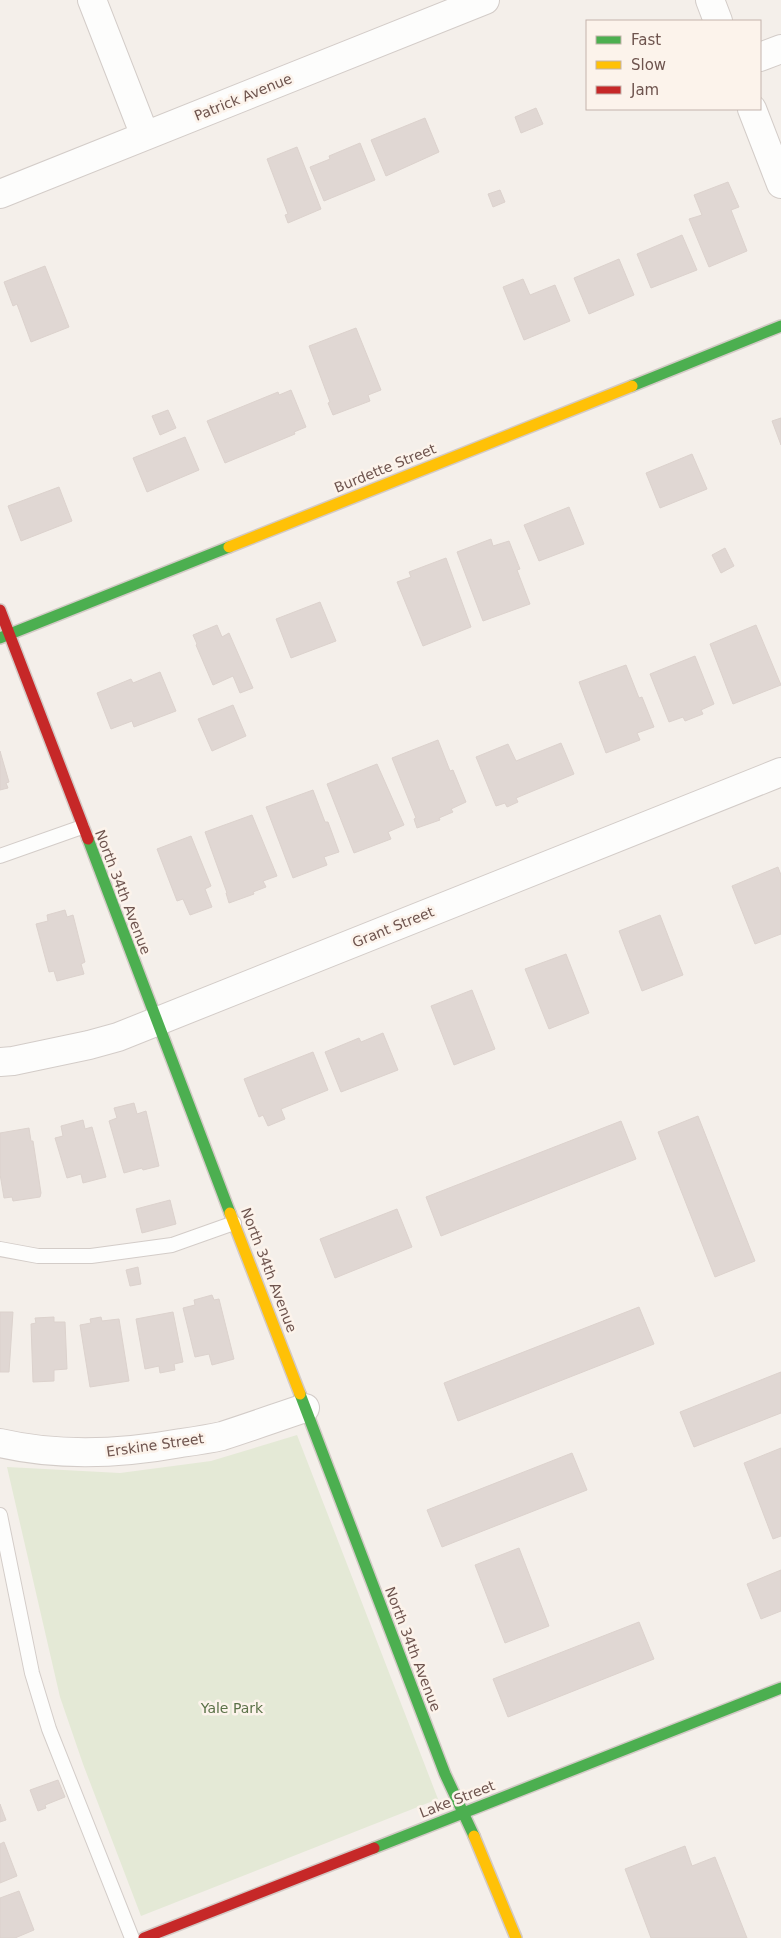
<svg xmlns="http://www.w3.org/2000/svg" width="781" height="1938" font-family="'DejaVu Sans',sans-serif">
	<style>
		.green { fill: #e4e9d6 }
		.building { fill: #e0d7d3; stroke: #dcd2cd }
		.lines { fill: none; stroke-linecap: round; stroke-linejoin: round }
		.lane-casing { stroke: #d3ccc8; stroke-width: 16 }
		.street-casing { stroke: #d3ccc8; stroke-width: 30 }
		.fast-casing { stroke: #d3cac6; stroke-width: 14 }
		.slow-casing { stroke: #d3cac6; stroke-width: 14 }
		.jam-casing { stroke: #d3cac6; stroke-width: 14 }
		.lane { stroke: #fdfdfc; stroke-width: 14 }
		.street { stroke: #fdfdfc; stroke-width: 28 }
		.fast { stroke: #4caf50; stroke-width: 11 }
		.slow { stroke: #ffc107; stroke-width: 11 }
		.jam { stroke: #c62828; stroke-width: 11 }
		.labels { text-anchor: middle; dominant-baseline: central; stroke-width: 5; stroke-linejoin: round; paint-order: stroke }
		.street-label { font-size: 14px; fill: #6e544e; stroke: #fcf3eb }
		.park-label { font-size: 14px; fill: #5b7248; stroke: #fcf3eb }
	</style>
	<rect width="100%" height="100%" fill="#f4efea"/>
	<!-- green -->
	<path class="green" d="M297,1435l141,364 -297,117 -58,-152 -23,-67 -53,-230 113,6 91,-12z"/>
	<!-- building -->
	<path class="building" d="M536,108l7,16 -22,9 -6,-16z
		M425,118l14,34 -53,24 -15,-36z
		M360,143l15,37 -51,21 -14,-34 20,-8 -1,-3z
		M297,147l24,62 -33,14 -3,-8 3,-1 -21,-55z
		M728,182l11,25 -8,3 16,41 -38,16 -20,-48 13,-4 -8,-20z
		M500,190l5,12 -12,5 -5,-13z
		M682,235l15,35 -46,18 -14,-34z
		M619,259l15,36 -45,19 -15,-36z
		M45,266l24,61 -38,15 -14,-38 -4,2 -9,-24z
		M523,279l7,16 25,-10 15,36 -46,19 -21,-53z
		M356,328l25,62 -13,5 2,6 -37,14 -5,-12 2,-1 -21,-56z
		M291,390l15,37 -12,5 1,2 -70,29 -18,-42 71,-29 1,3z
		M168,410l8,18 -16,7 -8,-19z
		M781,418v27l-9,-24z
		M185,437l14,33 -52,22 -14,-34z
		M692,454l15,35 -47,19 -14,-35z
		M59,487l13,34 -51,20 -13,-35z
		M569,507l15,37 -45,17 -15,-36z
		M491,539l2,7 16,-5 11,28 -3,1 13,34 -47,17 -26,-69z
		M725,548l9,18 -13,7 -9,-18z
		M446,558l25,69 -48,19 -26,-64 14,-5 -2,-5z
		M320,602l16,39 -45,17 -15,-39z
		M217,625l5,12 7,-4 24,55 -13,5 -7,-17 -20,9 -17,-40 1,-1 -4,-9z
		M756,625l25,60 -48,19 -23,-60z
		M695,656l19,48 -13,6 2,4 -18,7 -2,-4 -14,5 -19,-48z
		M626,665l13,33 3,-1 12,30 -17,6 3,7 -34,13 -27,-71z
		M160,672l16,39 -42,16 -2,-6 -21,8 -14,-36 34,-14 2,4z
		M233,705l13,31 -34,15 -14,-32z
		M438,740l12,31 3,-1 13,32 -15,7 2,3 -14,6 1,2 -23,8 -3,-9 2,-1 -24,-60z
		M561,743l13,31 -58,24 2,4 -11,5 -2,-4 -9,3 -20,-49 32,-13 8,17z
		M0,751l9,31 -3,1 2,5 -8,2z
		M377,764l27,61 -16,7 3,7 -37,14 -27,-69z
		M313,790l12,32h3l11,30 -15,5 3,8 -34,13 -27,-71z
		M252,815l25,61 -14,5 3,6 -13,5 1,2 -25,9 -3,-10h1l-22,-61z
		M191,836l20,50 -6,3 7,18 -22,8 -7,-16 -6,2 -20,-52z
		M778,867l3,8v59l-26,10 -23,-58z
		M65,910l2,7 6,-2 12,47 -4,2 3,10 -27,7 -3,-10 -5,1 -13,-48 12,-3 -1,-6z
		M660,915l23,60 -41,16 -23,-60z
		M566,954l23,59 -40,16 -24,-60z
		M472,990l23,59 -41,16 -23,-59z
		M383,1033l15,37 -57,22 -16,-40 34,-14 2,4z
		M313,1052l15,38 -47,19 4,10 -17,7 -5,-11 -4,2 -15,-38z
		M134,1103l3,11 9,-3 13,55 -16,4 -1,-2 -18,5 -15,-52 8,-3 -3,-10z
		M698,1116l57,145 -40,16 -57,-145z
		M83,1120l2,9 7,-2 14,50 -23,6 -2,-9 -14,4 -12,-40 8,-2 -2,-10z
		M621,1121l15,38 -195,77 -15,-39z
		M29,1128l2,13h2l8,52 -1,4 -27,4 -1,-4 -8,1 -4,-24v-41z
		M170,1200l6,24 -34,9 -6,-24z
		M397,1209l15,38 -77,31 -15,-39z
		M138,1267l3,17 -11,2 -4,-16z
		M212,1295l2,5 5,-1 15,60 -22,6 -3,-11 -14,3 -12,-49 12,-3 -1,-5z
		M639,1307l15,37 -196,77 -14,-38z
		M0,1312h13l-4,60h-9z
		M173,1312l10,50 -9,2 1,6 -15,3 -1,-7 -14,3 -9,-50z
		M54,1317v5h11l2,47 -13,1v11l-21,1 -2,-58 5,-1 -1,-5z
		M101,1317l1,4 17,-2 10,62 -39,6 -10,-62 11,-2 -1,-4z
		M781,1372v41l-87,34 -14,-35z
		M781,1448v88l-8,3 -29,-76z
		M572,1453l15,37 -145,57 -15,-37z
		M519,1548l30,78 -44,17 -30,-78z
		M781,1570v41l-20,8 -14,-35z
		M639,1622l15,37 -146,58 -15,-38z
		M58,1780l7,17 -20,8 1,3 -8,3 -8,-21z
		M0,1804l6,16 -6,2z
		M4,1842l13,34 -17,7v-39z
		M685,1846l7,20 23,-9 32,81h-96l-26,-69z
		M19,1891l15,39 -19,8h-15v-40z"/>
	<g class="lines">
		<defs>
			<path id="lane" d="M0,856l82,-29
				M0,1249l38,7h53l81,-11 62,-22
				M0,1515l32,158 17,56 83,209"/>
			<path id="street" d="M92,0l53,136
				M710,0l8,21
				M760,57l21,-8
				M752,109l29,75
				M0,194l485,-194
				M0,1062l13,-1 76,-16 29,-8 663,-265
				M0,1443c60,14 121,11 181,0 14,-2 28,-4 41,-7 28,-9 56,-19 83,-28"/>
			<path id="fast" d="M632,386l149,-60
				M0,638l229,-91
				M88,839l142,374
				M300,1394l145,380 29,62
				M374,1848l407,-160"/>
			<path id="slow" d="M229,547l403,-161
				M230,1213l70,181
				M474,1836l42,102"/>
			<path id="jam" d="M0,610l88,229
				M144,1938l230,-90"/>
		</defs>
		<!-- lane casing -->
		<use href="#lane" class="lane-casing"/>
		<!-- street casing -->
		<use href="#street" class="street-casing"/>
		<!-- fast casing -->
		<use href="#fast" class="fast-casing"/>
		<!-- slow casing -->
		<use href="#slow" class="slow-casing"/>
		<!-- jam casing -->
		<use href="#jam" class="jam-casing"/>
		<!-- lane -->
		<use href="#lane" class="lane"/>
		<!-- street -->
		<use href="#street" class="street"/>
		<!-- fast -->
		<use href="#fast" class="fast"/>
		<!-- slow -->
		<use href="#slow" class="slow"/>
		<!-- jam -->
		<use href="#jam" class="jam"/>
	</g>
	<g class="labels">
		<!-- street labels -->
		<g class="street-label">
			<text transform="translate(243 97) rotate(-22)">Patrick Avenue</text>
			<text transform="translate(385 468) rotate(-22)">Burdette Street</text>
			<text transform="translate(123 892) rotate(69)">North 34th Avenue</text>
			<text transform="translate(393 927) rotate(-22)">Grant Street</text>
			<text transform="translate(269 1270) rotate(69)">North 34th Avenue</text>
			<text transform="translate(155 1445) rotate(-8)">Erskine Street</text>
			<text transform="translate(413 1649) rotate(69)">North 34th Avenue</text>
			<text transform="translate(457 1799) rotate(-21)">Lake Street</text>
		</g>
		<!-- park labels -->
		<g class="park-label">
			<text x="232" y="1708">Yale Park</text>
		</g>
	</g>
	<!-- legend -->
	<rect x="586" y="20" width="175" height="90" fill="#fcf3eb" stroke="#c3b3ac"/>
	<rect x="596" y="36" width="25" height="8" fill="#4caf50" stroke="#c3b3ac"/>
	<text x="631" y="45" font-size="15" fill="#6e544e">Fast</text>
	<rect x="596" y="61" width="25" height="8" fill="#ffc107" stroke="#c3b3ac"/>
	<text x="631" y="70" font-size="15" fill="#6e544e">Slow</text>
	<rect x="596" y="86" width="25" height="8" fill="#c62828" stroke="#c3b3ac"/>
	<text x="631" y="95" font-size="15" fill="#6e544e">Jam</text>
</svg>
